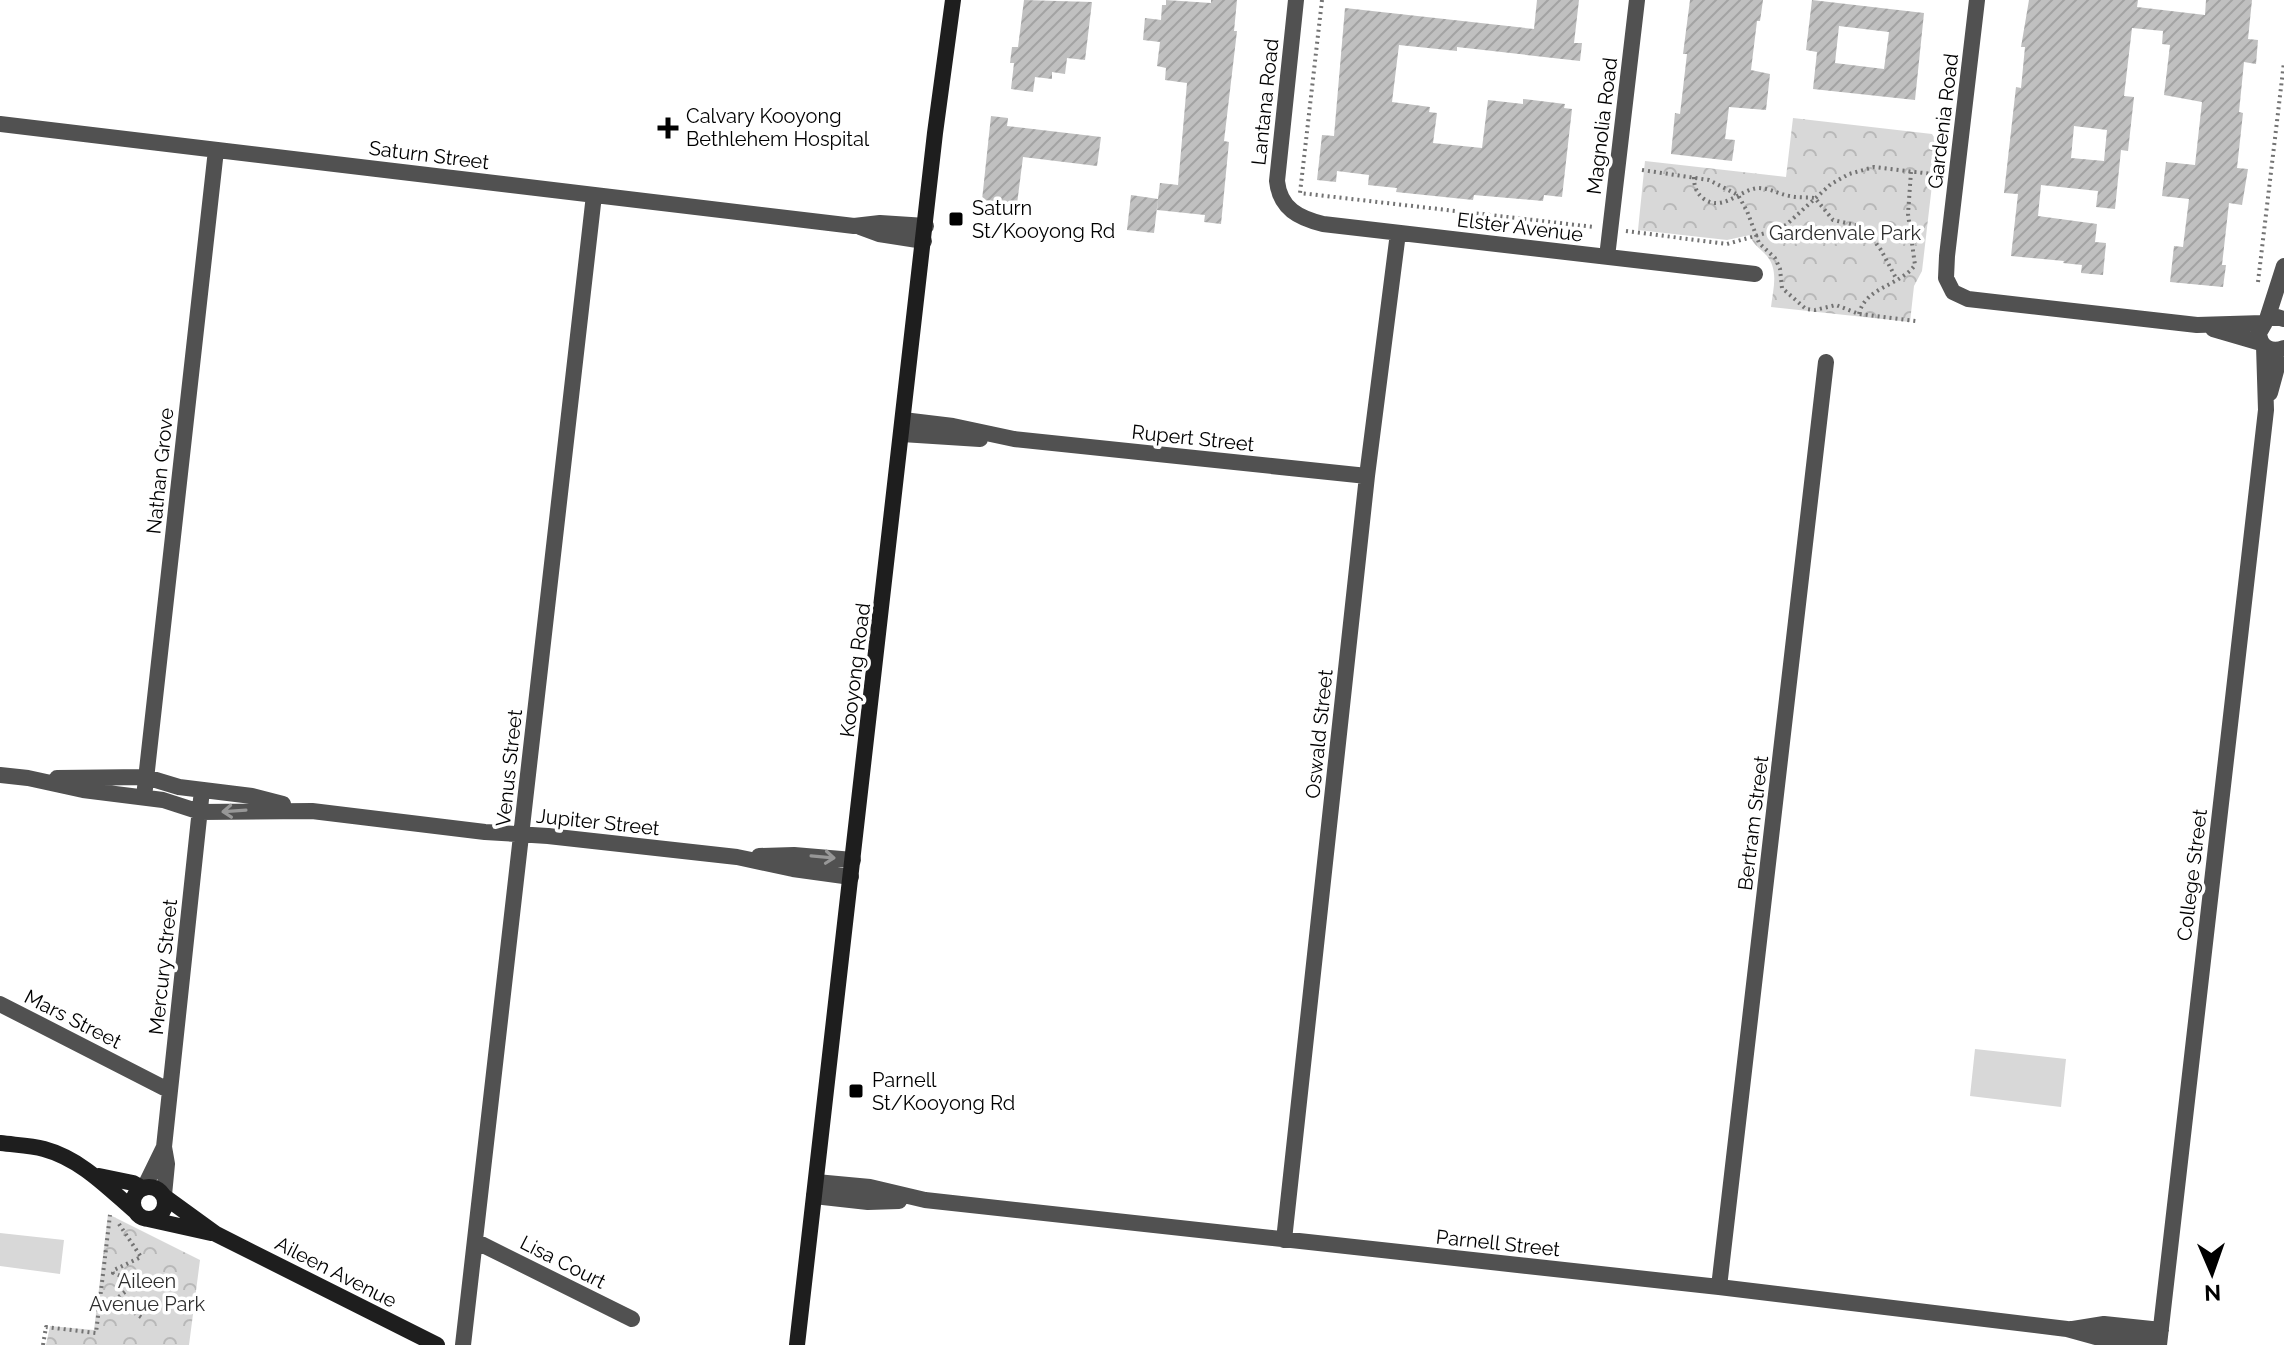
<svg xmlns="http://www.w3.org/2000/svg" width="2284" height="1345" font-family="Raleway,sans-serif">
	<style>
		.grass { fill: #d8d8d8 }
		.park { fill: url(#park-crowns) }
		.building { fill: url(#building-hatch); fill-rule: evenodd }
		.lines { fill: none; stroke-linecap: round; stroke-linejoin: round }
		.path { stroke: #737373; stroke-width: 4; stroke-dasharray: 2 4; stroke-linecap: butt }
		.street { stroke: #515151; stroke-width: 16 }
		.secondary { stroke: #1e1e1e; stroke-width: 16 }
		.oneway { stroke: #979797 }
		.poi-dot { fill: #000; stroke: #fff; stroke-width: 3 }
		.labels { text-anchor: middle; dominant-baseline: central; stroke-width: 7; stroke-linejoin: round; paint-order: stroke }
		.street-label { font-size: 20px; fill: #000; stroke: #fff }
		.poi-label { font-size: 20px; fill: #000; stroke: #fff; text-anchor: start }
		.park-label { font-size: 20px; fill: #2f2f2f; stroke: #fff }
	</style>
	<defs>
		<pattern id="park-crowns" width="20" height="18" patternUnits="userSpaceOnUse" patternTransform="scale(2)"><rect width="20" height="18" fill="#d8d8d8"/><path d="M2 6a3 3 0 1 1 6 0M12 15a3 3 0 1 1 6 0" fill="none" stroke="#b8b8b8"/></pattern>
		<pattern id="building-hatch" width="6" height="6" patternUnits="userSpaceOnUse" patternTransform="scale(2)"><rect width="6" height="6" fill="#c0c0c0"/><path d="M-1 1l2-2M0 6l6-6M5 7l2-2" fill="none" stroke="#a3a3a3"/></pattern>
	</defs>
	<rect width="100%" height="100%" fill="#fff"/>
	<!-- grass -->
	<path class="grass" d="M1975,1049l91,10 -5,48 -91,-11z
		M0,1233l64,7 -4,34 -60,-8z"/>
	<!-- park -->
	<path class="park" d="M1793,118l139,16 5,8 -15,129 -8,15 -4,36 -139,-15c2,-18 8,-36 -4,-51 -7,-8 -14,-11 -17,-21l-23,5 -89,-10 7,-69 141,16z
		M108,1214l92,46 -11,85h-143l4,-19 44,4z"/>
	<!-- building -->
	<path class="building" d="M1024,0l68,2 -7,58 -18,-2 -2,16 -13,-2v7l-17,-2 -2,15 -22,-3 3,-26h-4l2,-16h6z
		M1166,0l45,3v-3h26l-3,31h3l-13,110 5,1 -8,82 -17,-2 1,-7 -48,-5 1,-11 -4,34 -27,-3 4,-35 27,4 2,-16 18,2 9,-102 -22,-3 1,-12 -9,-2 3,-24 -17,-2 2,-22 16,2 1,-15h4z
		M1537,0h42l-5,43h8l-2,18 -123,-14v4l-58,-6 -7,57 38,5 -1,5 8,1 -4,30 49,5 6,-48 35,4v-5l42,5 -1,4 8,1 -10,88 -18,-2 -1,6 -69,-6 -1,5 -77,-8 1,-4 -29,-3 1,-10 -32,-4 -1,11 -19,-2 5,-45 12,1 11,-128 189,21z
		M1690,0h73l-3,21h-3l-6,49 19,4 -4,36 -37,-3 -4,32 10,1 -3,21 -61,-7 4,-41 5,1 7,-60h-4z
		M1812,0l112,13 -9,87 -102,-11 4,-37 -11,-2zM1839,26l50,6 -5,37 -49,-6z
		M2029,0h109l-1,7 68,8 1,-15h46l-4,39 10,1 -2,24 -12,-2 -5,50 4,1 -6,55 11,1 -6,36 -13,-2 -7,62h4l-3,22 -53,-5 4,-36 9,1 6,-48 -27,-3 4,-34 29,3 7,-63 -38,-7 6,-50 -8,-1 1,-13 -31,-3 -8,68 10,1 -6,54 -7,-1 -6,59 -19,-2 2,-16 -57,-6 -3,31 59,8 -2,18 11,1 -3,32 -22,-2 1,-8 -19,-2 1,-2 -53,-5 7,-62 -14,-1 12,-106 5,1 4,-41h-4zM2074,126l33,4 -3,31 -33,-3z
		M991,116l17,2 -1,8 94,11 -4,29 -74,-9 -6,47 -6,-1 -1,6 -16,-2 1,-6 -13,-1z"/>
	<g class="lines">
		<!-- path -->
		<path class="path" d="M1322,0l-22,193 294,34
			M1642,170l67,10 29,15 9,16 12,32 16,15 5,11 2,19 24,21 9,1 21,-5 23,9 57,7
			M1694,177c0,9 2,16 10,22 19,13 35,-9 54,-11 12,0 20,6 32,8 8,2 17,1 25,2l18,22 31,7 17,23 16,30
			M1626,231l101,13 42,-12 17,-7 45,-41 18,-10 25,-7 66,8
			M2258,282l26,-220
			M1859,314c6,-27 41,-28 56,-49l-7,-51 3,-42
			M119,1224l22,33 -27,13 -1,3 24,9 -22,18 29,19
			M43,1345l3,-18 50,6 14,-118"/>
		<!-- street -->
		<path class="street" d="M1296,0l-19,181c3,28 22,37 46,43l432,50
			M1977,0l-30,256 -1,22 7,14 15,7 229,26 66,-2
			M0,124l854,102 26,-3 46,3
			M860,227l19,7 45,7
			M1607,257l30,-257
			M2267,319l17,-53
			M2284,319l-7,-2 -10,2 -8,14c1,14 12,20 25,15
			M2213,329l48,14
			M2270,393l12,-44
			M903,420l50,6 61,13 353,37
			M902,434l78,5
			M0,775l28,3 55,12 80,10 37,12 112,-1 173,21 63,4 189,21 56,12 58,8
			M57,778l89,-1 33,10 73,9 31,8
			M144,797l72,-647
			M759,856l35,-1 59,5
			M0,1004l170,87
			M816,1182l54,5 55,13 794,87 348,42 29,8 59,8
			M144,1188l20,-41
			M164,1195l3,-31 -3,-17 38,-357
			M814,1196l54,6 31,-1
			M1284,1240l83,-764 31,-243
			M475,1241l157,78
			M1719,1287l107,-925
			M2073,1329l31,-5 57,6
			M463,1345l131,-1150
			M2159,1345l107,-935 -2,-64"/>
		<!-- secondary -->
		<path class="secondary" d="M0,1143c14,2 30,2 44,6 37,10 64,39 92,63
			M99,1176l34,7 9,5
			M133 1203a16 16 0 1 1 32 0a16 16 0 1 1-32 0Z
			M165,1197l51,37 221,111
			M148,1219l63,14
			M797,1345l138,-1212 18,-133"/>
	</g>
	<!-- one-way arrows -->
	<defs><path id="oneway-shaft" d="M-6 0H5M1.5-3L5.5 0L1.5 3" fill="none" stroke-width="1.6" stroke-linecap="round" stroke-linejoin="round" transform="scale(2)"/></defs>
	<g class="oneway">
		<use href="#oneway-shaft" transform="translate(234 811) rotate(176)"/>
		<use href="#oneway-shaft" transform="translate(823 857) rotate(5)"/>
	</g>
	<!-- markers -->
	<g class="poi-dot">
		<path d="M664 116h8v8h8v8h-8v8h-8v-8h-8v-8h8z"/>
		<rect x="948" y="211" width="16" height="16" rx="4"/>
		<rect x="848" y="1083" width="16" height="16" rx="4"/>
	</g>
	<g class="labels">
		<!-- street labels -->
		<g class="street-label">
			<text transform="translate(1265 102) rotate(-84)">Lantana Road</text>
			<text transform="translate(1943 121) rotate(-83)">Gardenia Road</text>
			<text transform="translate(1602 126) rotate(-83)">Magnolia Road</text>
			<text transform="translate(429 155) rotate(7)">Saturn Street</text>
			<text transform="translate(1520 227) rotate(7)">Elster Avenue</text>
			<text transform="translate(1193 438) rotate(6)">Rupert Street</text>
			<text transform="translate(160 471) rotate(-84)">Nathan Grove</text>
			<text transform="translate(855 670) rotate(-83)">Kooyong Road</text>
			<text transform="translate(1319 734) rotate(-84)">Oswald Street</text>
			<text transform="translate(509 768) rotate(-84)">Venus Street</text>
			<text transform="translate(598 822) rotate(6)">Jupiter Street</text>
			<text transform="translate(1753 823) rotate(-83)">Bertram Street</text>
			<text transform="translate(2192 875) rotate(-83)">College Street</text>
			<text transform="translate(163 967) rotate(-84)">Mercury Street</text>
			<text transform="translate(73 1019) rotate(27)">Mars Street</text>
			<text transform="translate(1498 1243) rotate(6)">Parnell Street</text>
			<text transform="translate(563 1262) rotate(27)">Lisa Court</text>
			<text transform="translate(336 1272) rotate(27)">Aileen Avenue</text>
		</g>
		<!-- poi labels -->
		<g class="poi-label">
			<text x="686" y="116">Calvary Kooyong<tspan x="686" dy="23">Bethlehem Hospital</tspan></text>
			<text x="972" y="208">Saturn<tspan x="972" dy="23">St/Kooyong Rd</tspan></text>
			<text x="872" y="1080">Parnell<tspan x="872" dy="23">St/Kooyong Rd</tspan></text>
		</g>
		<!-- park labels -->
		<g class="park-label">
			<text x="1845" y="233">Gardenvale Park</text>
			<text x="147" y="1281">Aileen<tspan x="147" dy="23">Avenue Park</tspan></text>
		</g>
	</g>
	<!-- north arrow -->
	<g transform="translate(2212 1273) rotate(178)" stroke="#ffffff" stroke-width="6" paint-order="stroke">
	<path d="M0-6L14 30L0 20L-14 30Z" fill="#000000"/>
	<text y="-12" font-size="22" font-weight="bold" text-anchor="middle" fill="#000000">N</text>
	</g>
</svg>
